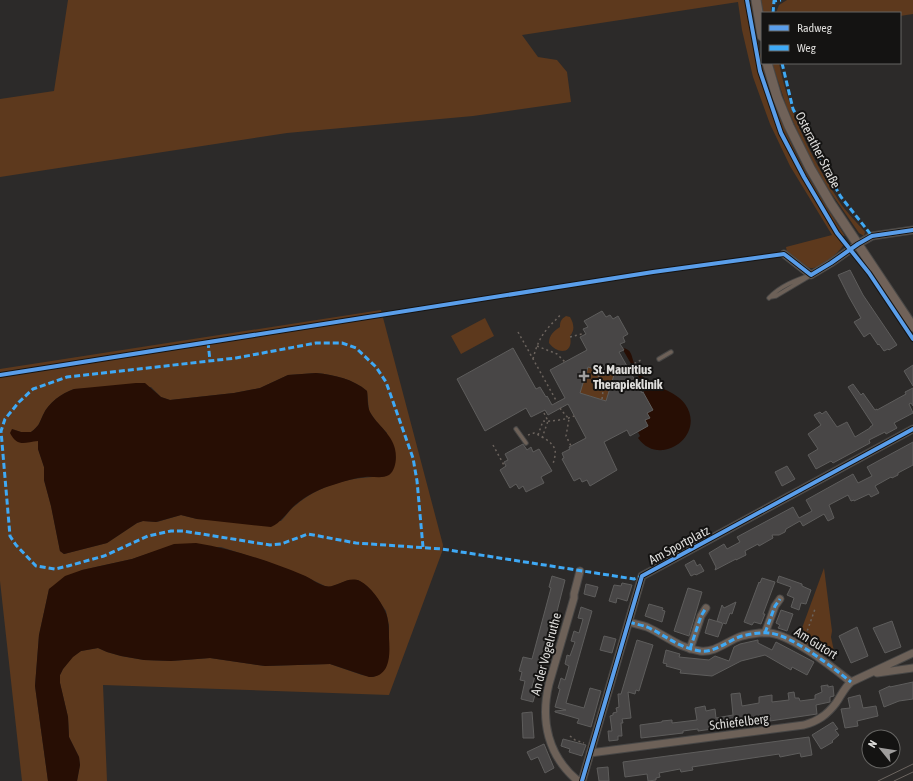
<svg xmlns="http://www.w3.org/2000/svg" width="913" height="781" font-family="'Asap Condensed',sans-serif">
	<style>
		.green { fill: #5d391d; fill-rule: evenodd }
		.water { fill: #270e04 }
		.building { fill: #484646; stroke: #5e5d5c; fill-rule: evenodd }
		.lines { fill: none; stroke-linecap: round; stroke-linejoin: round }
		.lane-casing { stroke: #484746; stroke-width: 5.5 }
		.street-casing { stroke: #484746; stroke-width: 9 }
		.secondary-casing { stroke: #484746; stroke-width: 11 }
		.path { stroke: #6b635d; stroke-width: 1.5; stroke-dasharray: 2 3; stroke-linecap: butt }
		.lane { stroke: #6d6158; stroke-width: 3.5 }
		.street { stroke: #6d6158; stroke-width: 7 }
		.secondary { stroke: #706259; stroke-width: 9 }
		.tram { stroke: #6c6560; stroke-width: 1 }
		.quiet { stroke: #3fa9f5; stroke-width: 3; stroke-dasharray: 6 3; stroke-linecap: butt }
		.cycleway-casing { stroke: #141312; stroke-width: 6 }
		.cycleway { stroke: #5a9eea; stroke-width: 4 }
		.poi-dot { fill: #a09e9d; stroke: #141312; stroke-width: 1.5 }
		.labels { text-anchor: middle; dominant-baseline: central; stroke-width: 4; stroke-linejoin: round; paint-order: stroke }
		.street-label { font-size: 13px; fill: #dedddb; stroke: #141312 }
		.poi-label { font-size: 13px; font-weight: bold; fill: #dedddb; stroke: #141312; text-anchor: start }
	</style>
	<rect width="100%" height="100%" fill="#2c2a29"/>
	<!-- green -->
	<path class="green" d="M68,0h677v3l6,-1c6,41 14,80 30,118 16,41 40,79 64,116l-9,-2 8,10c-4,8 -24,26 -34,24 -8,-2 -17,-11 -23,-16l-1,-5 46,-12 -42,-69 -20,-42 -17,-47 -11,-47 -4,-28 -216,33 16,22 19,3 10,12 4,30 -98,14 -186,17 -287,44v-78l54,-8z
		M761,0h15l-5,8v5h-9z
		M787,0h126v14l-13,2v-3h-124l3,-8z
		M772,63h7c9,47 31,92 57,133 7,13 19,24 29,36l-1,4 -5,-3 -44,-63 -28,-62z
		M381,310l62,235 -1,7 -53,143 -286,-10 4,96h-30l3,-16 -1,-8 -10,-20 -1,-20 -8,-34v-8l3,-6 9,-12 9,-6 17,-3 9,4 14,4 23,4 27,1 39,-3 55,8 65,-2 32,11 12,2 15,-20v-31l-3,-15 -11,-16 -8,-9 -9,-6h-9l-19,7 -5,-1 -21,-10 -39,-15 -44,-14 -68,5 -21,7 -50,11 -33,19 -10,46 -4,51 13,95h-26l-22,-200v-212zM316,373c19,2 37,6 51,18l2,20 7,10 11,12 -6,44c-28,-1 -64,9 -85,28 -6,4 -10,11 -15,16l-84,-2 -16,-4 -24,7 -14,-1 -6,2 -30,20 -39,10 -4,1 -4,-3 -9,-45 -7,-26v-13l-6,-18 1,-8 -27,-12 9,3h10c8,-6 8,-8 12,-17 6,-13 18,-21 31,-26l77,-2 10,10 9,3 64,-7 26,-5 28,-13z
		M566,316l4,1c4,7 5,13 0,19 4,18 -12,19 -21,7 0,-8 5,-12 11,-16 0,-5 1,-8 6,-11z
		M485,318l9,18 -33,18 -10,-18z
		M588,367l26,8 -8,26 -26,-8z
		M824,568l8,63 -1,6 4,19 -4,3 -33,-20z"/>
	<!-- water -->
	<path class="water" d="M622,348c10,1 9,7 12,15 1,4 5,9 8,13 13,13 32,13 43,28 22,31 -25,65 -47,34l2,-2 -2,-4 10,-6 -3,-6 4,-2 -2,-5 6,-3 -10,-18 3,-2z
		M316,373c19,2 37,6 51,18 1,6 0,15 3,21 7,13 22,22 25,37 2,8 1,21 -6,26 -7,4 -16,1 -24,2 -10,1 -20,4 -29,7 -15,4 -29,11 -41,21 -8,7 -13,17 -24,22l-74,-8 -16,-4 -25,7 -13,-1 -6,2 -30,20 -39,10 -4,1 -4,-3 -9,-45 -7,-26v-13l-6,-18v-8c-13,1 -20,7 -28,-8l2,-4 9,3h10c8,-6 8,-8 12,-17 6,-13 18,-21 31,-26l62,-6h9l16,14 9,3 64,-7 26,-5 28,-13z
		M196,543c37,6 73,18 107,32 8,3 14,9 22,11 11,3 22,-11 35,-5 11,6 20,19 25,30 4,8 4,18 4,27 1,16 2,39 -20,39l-39,-13 -65,2 -55,-8 -39,3 -27,-1 -23,-4 -14,-4 -9,-4 -17,3 -8,6 -10,12 -3,6v8l8,34 1,20 10,20 1,8 -3,16h-29l-13,-95 4,-51 10,-46 16,-13 17,-6 50,-11 42,-15z"/>
	<!-- building -->
	<path class="building" d="M850,270l13,25 34,50 -8,5 -1,-1 -4,2 -5,-7 -1,1 -8,-12 -6,4 -10,-15 7,-4 -12,-21 -11,-22z
		M602,311l4,6 4,-2 3,4 5,-3 10,18 -5,3 2,5 -5,2 4,6 -5,2 23,41 1,-1 10,18 -6,3 3,5 -5,2 3,6 -18,10 -3,-6 -23,12 13,28 -27,16 -3,-6 -5,2 -2,-4 -6,3 -12,-22 2,-1 -2,-5 8,-4 -1,-2 17,-9 -18,-34 -20,11 -3,-5 -14,7 -5,-9 -41,23 -28,-52 56,-31 23,41 4,-2 6,10 1,-1 5,9 13,-7 -15,-28 37,-20 -7,-13 6,-3 -3,-5 5,-2 -4,-6zM588,367l26,8 -8,26 -26,-8z
		M913,365v21l-9,-15z
		M853,384l8,11 2,-2 12,17 2,-1v1l29,-16 -1,-2 8,-4v18l-2,-3 -2,1 4,9 -19,10 3,5 -11,6 -1,-2 -16,8 1,3 -37,20 -2,-2 -15,8 -8,-14 10,-6 -10,-15 13,-9 -7,-10 6,-3 2,2 4,-3 11,16 10,-5 8,15 15,-9v-1l3,-2 -25,-38z
		M913,442v23l-15,8v2l-6,3 -1,-1 -16,9 4,7 -8,4 -2,-3 -15,7v-1l-3,1 -3,-6 -19,10 5,13 -6,3 -4,-7 -21,12 -3,-5 -14,8 -1,3 -6,3h-7l1,3 -14,8 -1,-2 -13,7 1,4 -10,5v-1l-21,11 1,-3 -7,-14 15,-9 3,5 13,-7 -3,-5 56,-30 6,11 13,-7 -6,-11 47,-26 5,9 14,-7 -5,-9z
		M523,444l4,6 4,-3 2,5 6,-3 13,22 -11,6 3,6 -18,9 -3,-6 -4,3 -3,-5 -6,4 -10,-18 6,-4 -2,-4 4,-2 -3,-6z
		M787,466l8,13 -13,7 -7,-14z
		M694,560l3,6 3,-2 4,7 -8,4 -1,-1 -4,2 -6,-11z
		M552,576l13,4 -14,55 -12,42 -4,-1 -4,14 5,1 -3,11 -12,-3 4,-18 -5,-1 2,-8 -3,-1 4,-14 9,2 19,-71 -2,-1z
		M779,576l23,8v2l9,4 -5,14 -5,-1 -2,7 -8,-3 3,-9 -7,-3 4,-8 -14,-5z
		M762,578l13,4 -12,32h2l-4,10 -7,-2 -2,3 -8,-3 15,-40 1,1z
		M622,583l10,2 -5,16 -10,-3 -1,5 -7,-2 5,-16 7,1z
		M586,584l12,3 -3,10 -11,-3z
		M688,588l14,4 -13,44 -15,-5z
		M736,602l-4,12 -2,-1 -4,11 -3,-1 -5,14 -13,-4 4,-14 13,4 -5,-2 5,-16 2,3z
		M649,604l14,4 -1,2 3,1 -3,11 -17,-6z
		M581,607l11,4 -26,92 18,5 6,-20 11,3 -10,36 -14,-4 2,-4 -24,-7v-1l11,-1 -11,-3 5,-18 -2,-1 3,-10 4,2 4,-14 -4,-2 2,-9 3,1 5,-14 -4,-1 3,-10 5,2 4,-14 -5,-1z
		M781,610l12,4 -6,17 -9,-3 2,-3 -4,-2z
		M892,621l9,26 -16,6 -12,-25z
		M857,627l11,29 -17,7 -12,-27z
		M604,636l12,3 -4,14 -12,-3z
		M637,640l16,5 -14,46 -3,-1 -1,4 -7,-2 3,26 -9,1 1,4h-2l1,13h-4v4l-9,1 -1,-10h4l-2,-15 3,-1v-2l4,-1 -1,-4 3,-1 -1,-13h3z
		M758,640v3l14,7 4,-8 38,20 -7,13 -15,-8 -1,3 -26,-15 -24,6 -29,15 -32,-3 1,-3 -15,-4 1,-2 -4,-1 3,-13 14,4 -1,3 30,3 6,-4 14,5 5,-14 6,-3z
		M913,682v17l-14,2 -15,6 -5,-16 11,-5v1z
		M828,685v2l5,-1 1,10 -4,1v5l-14,3 1,9 -47,7v-6l-17,3 1,5 -56,8v-2l-8,1 -7,1v2l-42,5 -1,-13 22,-3v-1l10,-1v3l25,-3 -2,-12 10,-2 1,5 9,-2 1,9 17,-3 -2,-21 9,-1 2,13 17,-3v-6l13,-2v7l17,-2 -1,-7 6,-1 1,6h4l1,3 15,-2v-4l7,-3 -1,-6z
		M860,695l3,13 13,-2 2,10 -21,5 1,5 -13,2 -4,-19 9,-1 -2,-10z
		M532,712l2,26h-11l-1,-25z
		M833,722l5,7 -3,1 4,5 -7,6 1,1 -12,7 -9,-14z
		M809,737l3,18 -11,2 -1,-4 -20,4 -1,-3 -87,13 1,3 -12,2 -1,-3 -21,4 1,4 -4,1v2l-8,1 -1,-7 -22,3 -2,-15z
		M563,739l23,6 -4,11 -13,-4 1,-3 -9,-3z
		M544,744l10,24 -9,5 -7,-16 -7,3 -4,-8z
		M608,767l1,14h-10l-2,-13z"/>
	<g class="lines">
		<defs>
			<path id="lane" d="M770,297l6,-1 32,-19
				M769,298c11,-12 27,-18 42,-23
				M659,359l12,-7
				M516,429l10,14"/>
			<path id="street" d="M784,254l27,21 20,-12 27,-19 14,-8 41,-6
				M629,622c6,2 13,3 18,5 18,8 32,21 53,24 16,2 28,-11 42,-15 9,-2 19,-4 28,-3 23,3 62,34 81,49
				M765,633l10,-27 5,-7
				M690,649l11,-33 5,-8
				M877,673l36,-5
				M590,753l214,-28c14,-4 23,-10 32,-22 5,-7 8,-15 15,-21l62,-29
				M578,781c-30,-25 -38,-60 -29,-97l25,-86v-4l6,-23
				M582,781l60,-205 271,-147"/>
			<path id="secondary" d="M756,0l6,36
				M767,63l10,34 12,29 21,42 21,36 82,123"/>
		</defs>
		<!-- lane casing -->
		<use href="#lane" class="lane-casing"/>
		<!-- street casing -->
		<use href="#street" class="street-casing"/>
		<!-- secondary casing -->
		<use href="#secondary" class="secondary-casing"/>
		<!-- path -->
		<path class="path" d="M518,332l39,70
			M570,337l12,-3
			M537,346l20,8 8,8
			M533,359c3,-12 7,-22 15,-31 4,-5 9,-9 13,-14
			M630,366l11,-6
			M602,399l1,-8 -7,-13 5,-3 2,-3
			M560,408c3,5 6,7 9,11l-3,17 5,10
			M528,435l6,-2c7,3 19,9 21,17 1,4 -1,10 -2,14
			M538,435l5,-14c7,1 26,-2 31,-5
			M542,438l6,-17 -5,-10
			M493,445l12,22
			M804,640l11,-31
			M570,736l5,4 9,3"/>
		<!-- lane -->
		<use href="#lane" class="lane"/>
		<!-- street -->
		<use href="#street" class="street"/>
		<!-- secondary -->
		<use href="#secondary" class="secondary"/>
		<!-- tram -->
		<path class="tram" d="M878,781l35,-17
			M894,781l19,-9"/>
		<!-- quiet -->
		<path class="quiet" d="M773,13l1,-12 7,-1
			M782,63l11,46 31,59 17,29 31,39
			M208,342l2,19
			M423,547l-6,-66 -4,-23 -27,-76 -10,-15 -20,-19 -14,-5h-26l-80,15 -169,19 -34,12 -14,13 -14,17 -4,12 9,105 6,9 20,21 19,3 13,-3 36,-10 44,-20 23,-5h12l87,14 11,-1 27,-10 48,9 86,6 192,30 8,-3
			M629,622c6,2 13,3 18,5 18,8 32,21 53,24 16,2 28,-11 42,-15 9,-2 19,-4 28,-3 23,3 62,34 81,49
			M765,633l10,-27 5,-7
			M690,649l11,-33 5,-8"/>
		<defs>
			<path id="cycleway" d="M747,0l13,71 21,62 23,44 33,56 32,40 44,66
				M0,375l653,-103 131,-18 27,21 20,-12 27,-19 14,-8 41,-6
				M582,781l60,-205 271,-147"/>
		</defs>
		<!-- cycleway casing -->
		<use href="#cycleway" class="cycleway-casing"/>
		<!-- cycleway -->
		<use href="#cycleway" class="cycleway"/>
	</g>
	<!-- markers -->
	<path class="poi-dot" d="M582 370h4v4h4v4h-4v4h-4v-4h-4v-4h4z"/>
	<g class="labels">
		<!-- street labels -->
		<g class="street-label">
			<text transform="translate(818 150) rotate(63)">Osterather Straße</text>
			<text transform="translate(679 545) rotate(-28)">Am Sportplatz</text>
			<text transform="translate(816 643) rotate(32)">Am Gutort</text>
			<text transform="translate(546 654) rotate(-75)">An der Vogelruthe</text>
			<text transform="translate(739 722) rotate(-7)">Schiefelberg</text>
		</g>
		<!-- poi labels -->
		<g class="poi-label">
			<text x="593" y="369">St. Mauritius<tspan x="593" dy="15">Therapieklinik</tspan></text>
		</g>
	</g>
	<!-- legend -->
	<rect x="761" y="12" width="140" height="52" fill="#141312" stroke="#656462"/>
	<rect x="769" y="25" width="20" height="6" fill="#5a9eea" stroke="#656462"/>
	<text x="797" y="32" font-size="12" fill="#dedddb">Radweg</text>
	<rect x="769" y="45" width="20" height="6" fill="#3fa9f5" stroke="#656462"/>
	<text x="797" y="52" font-size="12" fill="#dedddb">Weg</text>
	<!-- north arrow -->
	<g transform="translate(881 749) rotate(300)"><circle r="19" fill="#141312" stroke="#656462"/>
	<path d="M0-3L7 15L0 10L-7 15Z" fill="#a09e9d"/>
	<text y="-6" font-size="11" font-weight="bold" text-anchor="middle" fill="#dedddb">N</text>
	</g>
</svg>
